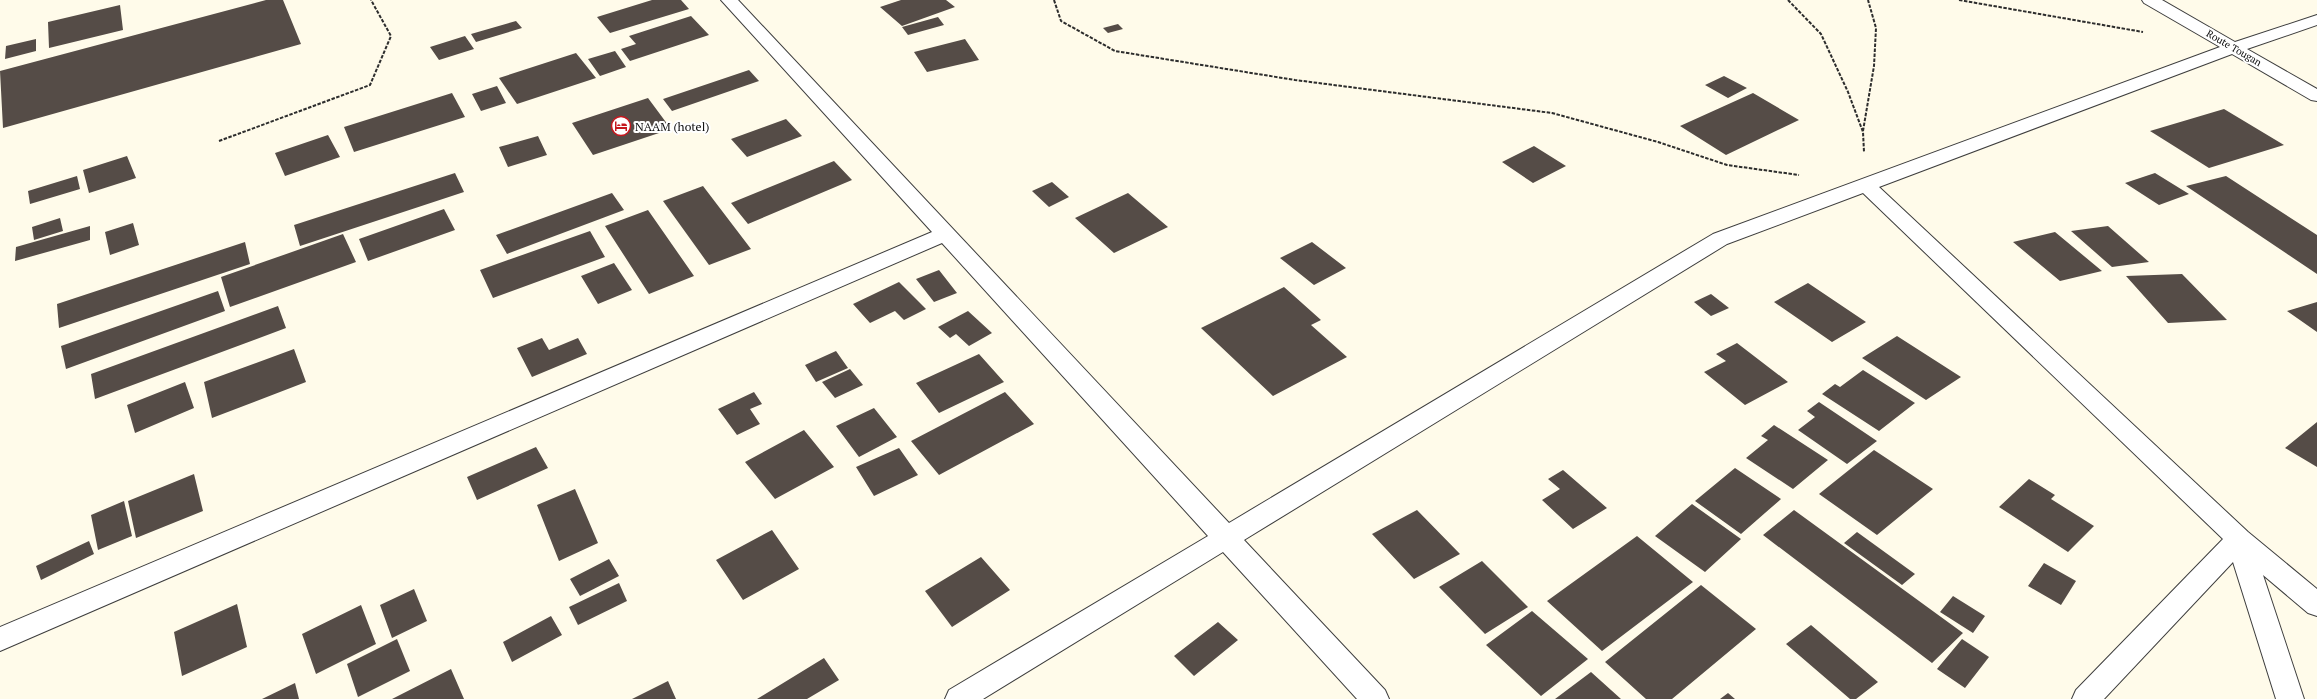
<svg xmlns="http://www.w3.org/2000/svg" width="2317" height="699" font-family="'PT Serif',serif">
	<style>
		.building { fill: #554c47 }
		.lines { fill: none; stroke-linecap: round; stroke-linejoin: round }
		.minor-casing { stroke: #3e3e3e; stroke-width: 2 }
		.path { stroke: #2d2d2d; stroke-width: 2; stroke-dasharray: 3.5 1.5; stroke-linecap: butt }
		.minor { fill: #fff; fill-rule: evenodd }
		.labels { text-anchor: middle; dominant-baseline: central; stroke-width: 4; stroke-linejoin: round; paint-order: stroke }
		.far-street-label { font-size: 10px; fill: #0b0b0b; stroke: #fff }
		.poi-label { font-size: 12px; fill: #0b0b0b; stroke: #fff; text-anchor: start }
	</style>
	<rect width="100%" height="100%" fill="#fffbea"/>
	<!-- building -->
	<path class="building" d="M266,0h17l18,44 -298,84 -3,-57z
		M652,0h29l8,9 -79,24 -13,-16z
		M901,0h45l9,7 -53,19 -22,-19z
		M120,5l3,25 -74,18 -1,-26z
		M691,16l18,19 -79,26 -9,-12 15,-5 -7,-8z
		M938,17l6,8 -36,10 -6,-8z
		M516,21l6,7 -46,14 -5,-8z
		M1118,24l5,5 -15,4 -5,-5z
		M465,36l9,13 -35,11 -9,-13z
		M36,39v12l-31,8 1,-13z
		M965,39l14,21 -52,12 -13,-20z
		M615,51l11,16 -26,9 -12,-17z
		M576,53l20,25 -79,26 -18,-26z
		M749,70l10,11 -87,30 -9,-12z
		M1724,76l23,12 -19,10 -23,-13z
		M497,86l9,17 -25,8 -9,-17z
		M452,93l13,24 -111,35 -10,-25z
		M1753,93l46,27 -73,35 -46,-29z
		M648,98l23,31 -78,26 -21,-32z
		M2224,109l60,36 -75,23 -59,-37z
		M786,119l16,17 -55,21 -16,-18z
		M328,135l12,22 -55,19 -10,-23z
		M538,136l9,19 -39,12 -9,-20z
		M1534,146l32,20 -33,17 -31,-21z
		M127,156l9,22 -47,15 -6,-23z
		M834,161l18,19 -104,44 -17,-21z
		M455,173l9,19 -164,54 -6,-21z
		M2155,173l34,21 -30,11 -34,-22z
		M77,176l3,13 -50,15 -2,-13z
		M2226,176l91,59v39l-131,-88z
		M1052,182l17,15 -20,10 -17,-16z
		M703,186l48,63 -42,16 -46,-64z
		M612,193l12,17 -117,44 -11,-19z
		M1128,193l40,34 -54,26 -39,-35z
		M444,209l11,21 -87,31 -9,-22z
		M648,210l46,66 -45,18 -44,-68z
		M60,218l3,13 -29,9 -2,-13z
		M133,223l6,22 -29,10 -5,-23z
		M90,226v14l-75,21 1,-14z
		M2108,226l41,36 -37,5 -41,-36z
		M590,231l15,26 -112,41 -13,-28z
		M2055,232l47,39 -42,10 -47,-39z
		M343,234l13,28 -126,45 -9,-30z
		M245,242l5,22 -191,64 -2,-24z
		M1312,242l34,26 -32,17 -34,-27z
		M614,263l18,27 -34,14 -17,-28z
		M939,270l18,23 -23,9 -18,-23z
		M2182,274l45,46 -59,3 -42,-47z
		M899,282l27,27 -22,11 -9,-9 -25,12 -17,-19z
		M1808,283l58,39 -34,20 -58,-40z
		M1284,287l37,33 -10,5 36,32 -74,39 -72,-68z
		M218,291l7,20 -159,58 -5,-23z
		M1711,294l18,14 -18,8 -17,-14z
		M2317,302v30l-30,-21z
		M278,306l8,22 -191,71 -4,-25z
		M968,311l24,22 -23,13 -13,-12 -6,4 -12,-11z
		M1897,336l64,41 -35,23 -64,-42z
		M542,338l7,12 29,-12 9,16 -55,23 -15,-29z
		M1737,343l51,39 -43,23 -41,-33 22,-11 -10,-7z
		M294,349l12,33 -94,36 -8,-36z
		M836,351l12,17 -32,14 -11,-17z
		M979,354l25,28 -65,31 -23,-30z
		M850,369l13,16 -28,13 -13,-16z
		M1863,370l52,33 -36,28 -57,-37 13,-10 5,3z
		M185,382l9,26 -59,25 -8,-28z
		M754,392l8,12 -12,5 10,15 -23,11 -19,-26z
		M1005,392l29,32 -95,51 -28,-34z
		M1819,402l58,39 -30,23 -49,-34 17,-13 -8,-6z
		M874,408l23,29 -38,20 -23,-31z
		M2317,422v45l-32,-19z
		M1774,425l54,35 -35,29 -47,-31 22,-18 -7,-4z
		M804,430l30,37 -59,32 -30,-37z
		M536,447l12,21 -71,32 -10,-23z
		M899,448l19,27 -44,21 -18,-29z
		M1874,450l59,39 -56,46 -58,-41z
		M1735,468l46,31 -40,35 -46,-33z
		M1563,470l44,38 -34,21 -31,-29 18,-11 -12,-10z
		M194,474l9,37 -67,27 -8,-37z
		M2029,479l26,16 -4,4 43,27 -26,26 -69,-45z
		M575,489l23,54 -39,18 -22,-56z
		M124,501l8,35 -34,14 -7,-35z
		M1692,504l49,35 -36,33 -50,-36z
		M1417,510l43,44 -46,25 -42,-45z
		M1794,510l169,123 -31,30 -169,-128z
		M772,530l27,39 -56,31 -27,-40z
		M1857,532l58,42 -13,11 -58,-42z
		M1637,536l56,46 -91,69 -55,-50z
		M89,541l5,13 -53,26 -5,-14z
		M981,557l29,33 -58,37 -27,-36z
		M609,559l10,17 -39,20 -10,-17z
		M1482,561l46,46 -43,27 -46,-47z
		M2044,563l32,18 -15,24 -33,-19z
		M619,583l8,18 -49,24 -9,-18z
		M1701,585l55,44 -84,70h-26l-41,-37z
		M414,589l13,32 -35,17 -12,-33z
		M1953,596l32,20 -12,17 -33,-21z
		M237,604l10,43 -65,29 -8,-44z
		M361,605l15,39 -60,30 -14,-40z
		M1532,611l56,48 -47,37 -55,-51z
		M551,616l11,19 -50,27 -9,-20z
		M1218,622l20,18 -44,36 -20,-20z
		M1811,625l67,57 -22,17h-6l-64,-55z
		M397,639l13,32 -52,26 -11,-33z
		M1962,639l27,18 -24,31 -28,-19z
		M824,658l15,22 -32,19h-50z
		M451,669l13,30h-72z
		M1591,672l30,27h-66z
		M668,681l8,18h-44z
		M295,683l4,16h-37z
		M1728,693l7,6h-15z"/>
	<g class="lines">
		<defs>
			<path id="minor" d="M721,0h17l491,523 484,-289 507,-187 -76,-44 -2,-3h20l73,42 82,-27v10l-70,24 70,40v12l-6,-1 -79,-46 -353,133 369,345 69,57v27l-9,-3 -45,-38 41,124h-28l-43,-137 -129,137h-32l4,-9 147,-151 -360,-346 -136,51 -483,296 141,150 4,9h-32l-134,-147 -240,147h-38l4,-9 259,-154 -266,-293 -942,408v-24l932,-395z"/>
		</defs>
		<!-- minor casing -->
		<use href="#minor" class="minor-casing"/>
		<!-- path -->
		<path class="path" d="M1054,0l7,21 54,30 180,29 257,33 106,29 69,23 72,10
			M1788,0l33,34 27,58 15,40 1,20
			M1959,0l184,32
			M1863,131l11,-65 2,-38 -8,-28
			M219,141l151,-56 21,-49 -20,-36"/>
		<!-- minor -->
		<use href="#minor" class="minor"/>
	</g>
	<!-- icons -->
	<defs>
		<symbol id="hotel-ring" viewBox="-11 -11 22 22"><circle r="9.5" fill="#fff" stroke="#c6181f" stroke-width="1.5"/><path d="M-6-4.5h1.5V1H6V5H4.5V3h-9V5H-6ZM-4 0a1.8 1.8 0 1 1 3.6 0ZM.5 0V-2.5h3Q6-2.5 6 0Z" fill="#c6181f"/></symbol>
	</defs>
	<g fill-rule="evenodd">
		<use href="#hotel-ring" x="610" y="115" width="22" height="22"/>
	</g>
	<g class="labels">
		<!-- far-street labels -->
		<g class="far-street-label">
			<text transform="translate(2234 48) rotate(30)">Route Tougan</text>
		</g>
		<!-- poi labels -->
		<g class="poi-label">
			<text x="635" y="126">NAAM (hotel)</text>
		</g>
	</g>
</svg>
